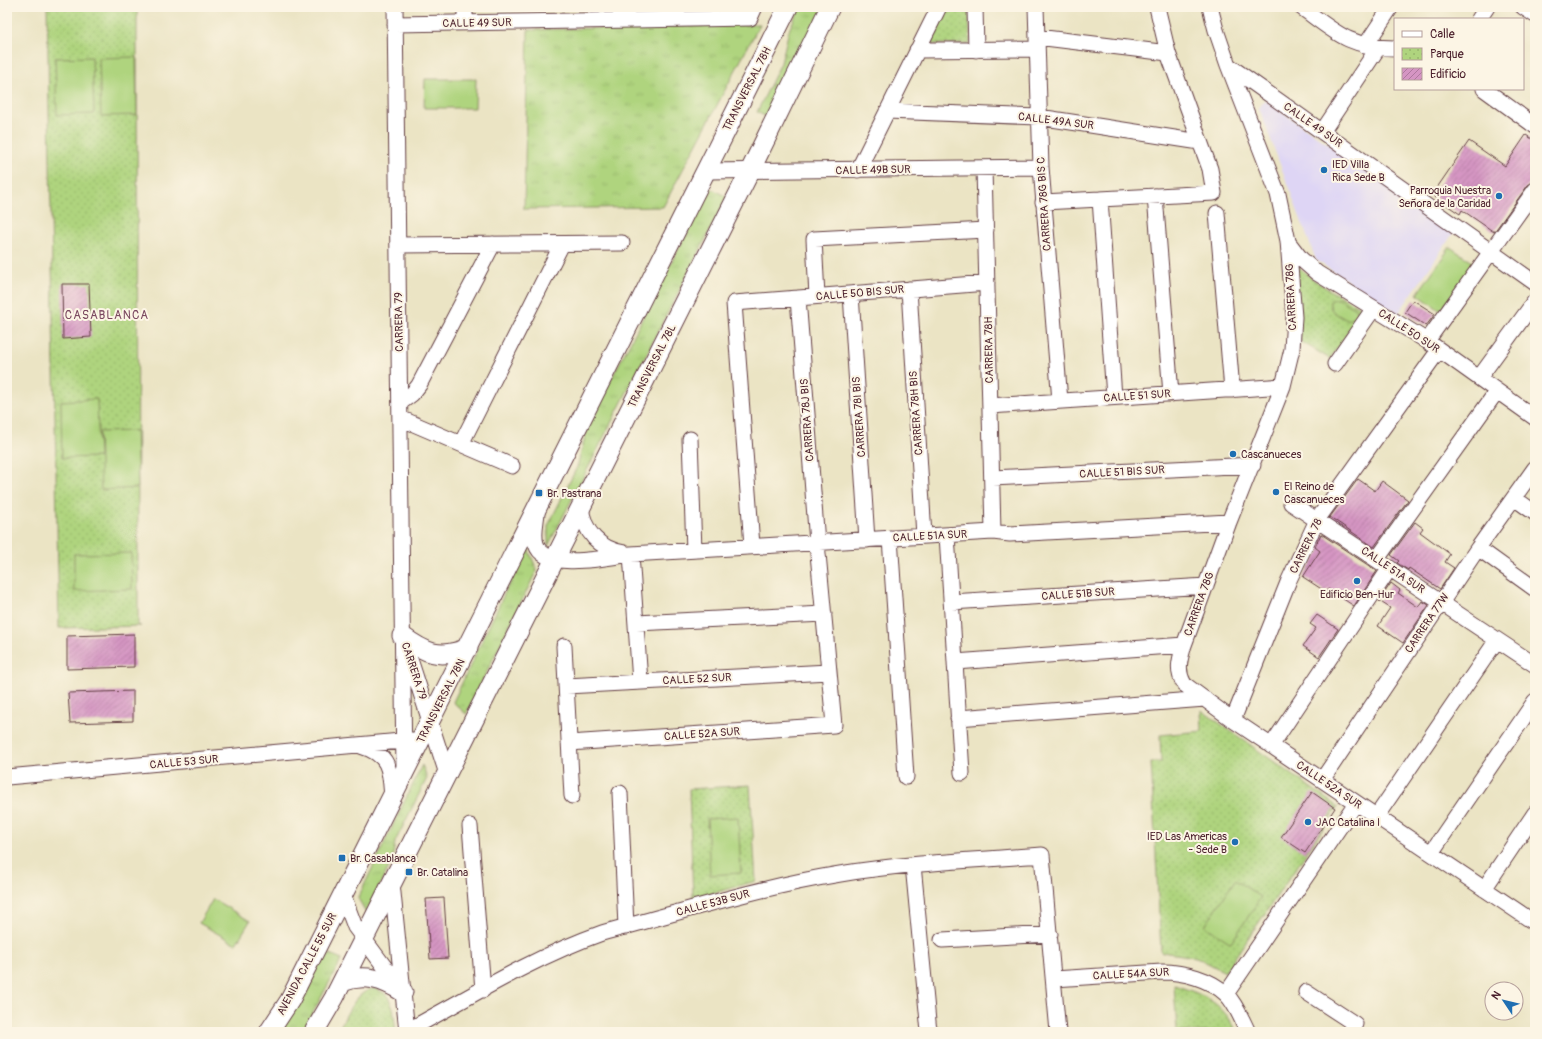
<svg xmlns="http://www.w3.org/2000/svg" width="1542" height="1039" font-family="Pangolin,sans-serif">
	<style>
		.built { fill: #ded5f5 }
		.grass { fill: url(#grass-tufts); stroke: #7c7a54 }
		.park { fill: url(#park-dots); stroke: #7c7a54 }
		.pitch { fill: #afd47e; stroke: #7c7a54 }
		.building { fill: url(#building-hatch) }
		.lines { fill: none; stroke-linecap: round; stroke-linejoin: round }
		.minor-casing { stroke: #623d42; stroke-width: 17 }
		.major-casing { stroke: #623d42; stroke-width: 21 }
		.minor { stroke: #fff; stroke-width: 15 }
		.major { stroke: #fff; stroke-width: 19 }
		.poi-dot { fill: #1f6fb2; stroke: #fcf5e5; stroke-width: 1.5 }
		.labels { text-anchor: middle; dominant-baseline: central; stroke-width: 4; stroke-linejoin: round; paint-order: stroke }
		.street-label { font-size: 11px; fill: #4a1f2b; stroke: #fcf5e5 }
		.poi-label { font-size: 11px; fill: #4a1f2b; stroke: #fcf5e5; text-anchor: start }
		.neighbourhood-label { font-size: 12px; letter-spacing: 1px; fill: #7b4860; stroke: #fcf5e5 }
	</style>
	<defs>
		<pattern id="grass-tufts" width="24" height="20" patternUnits="userSpaceOnUse"><rect width="24" height="20" fill="#afd47e"/><path d="M3 7l-1-3M5 7V3M7 7l1-3M15 17l-1-3M17 17v-4M19 17l1-3" fill="none" stroke="#98b66d"/></pattern>
		<pattern id="park-dots" width="8" height="8" patternUnits="userSpaceOnUse"><rect width="8" height="8" fill="#afd47e"/><path d="M2 2h.1M6 6h.1" fill="none" stroke="#98b66d" stroke-width="1.8" stroke-linecap="round"/></pattern>
		<pattern id="building-hatch" width="6" height="6" patternUnits="userSpaceOnUse"><rect width="6" height="6" fill="#d595c3"/><path d="M-1 1l2-2M0 6l6-6M5 7l2-2" fill="none" stroke="#af799f"/></pattern>
	</defs>
	<rect width="100%" height="100%" fill="#fcf5e5"/>
	<filter id="ink" filterUnits="userSpaceOnUse"><feTurbulence type="fractalNoise" baseFrequency=".025" numOctaves="2"/><feDisplacementMap in="SourceGraphic" scale="8" xChannelSelector="R" yChannelSelector="G"/><feConvolveMatrix kernelMatrix="1 2 1 2 8 2 1 2 1" color-interpolation-filters="sRGB"/></filter>
	<filter id="wash" filterUnits="userSpaceOnUse"><feTurbulence type="fractalNoise" baseFrequency=".012" numOctaves="4" result="noise"/><feDisplacementMap in="SourceGraphic" scale="16" xChannelSelector="R" yChannelSelector="G"/><feGaussianBlur stdDeviation="0.9" result="paint"/><feColorMatrix in="noise" values="0 0 0 0 0 0 0 0 0 0 0 0 0 0 0 0 0 1.4 0 .05"/><feComposite in="paint" operator="in"/></filter>
	<g filter="url(#wash)">
		<rect width="100%" height="100%" fill="#ebe4c4"/>
		<!-- built -->
		<path class="built" d="M1265,100l189,132 -56,82 -82,-54 -57,-152z"/>
		<!-- grass -->
		<path class="grass" d="M800,7h24l-56,111 -11,-6 24,-49 8,-33z
			M760,24l-97,183 -139,2 4,-179z
			M710,188l17,9 -179,349v-20l29,-59 12,-45z
			M527,546l10,24 -71,144 -13,-12z
			M422,765l5,13 -32,64 -3,19 -26,52 -8,-15z
			M325,952l17,7 -38,70 -2,3h-23l22,-34z"/>
		<!-- park -->
		<path class="park" d="M47,7h90l1,618 3,1 -82,2z
			M944,7h25l1,37h-44z
			M1295,263c19,21 44,32 68,46l-33,50 -30,-18z
			M1201,710l137,97 -113,165 -29,-15 -35,-5 -10,-190h10l-1,-27 42,-4z
			M750,785l6,96 -63,18 -4,-110z
			M1174,985c31,10 48,17 63,47h-60z
			M375,988l12,7 6,13 3,24h-59c11,-18 16,-39 38,-44z"/>
		<!-- pitch -->
		<path class="pitch" d="M92,57l2,57 -37,1 -2,-57z
			M136,57l1,58 -36,1 -2,-58z
			M425,79h51l-1,29h-51z
			M1450,247l24,16 -33,48 -24,-17z
			M1335,299h4l17,10 1,8 -10,3c-8,-5 -19,-8 -17,-19z
			M97,399l2,58 -37,1 -1,-57z
			M136,431l2,57 -37,2 -2,-58z
			M131,553l1,36 -58,2v-37z
			M738,817l3,56 -31,2 -3,-56z
			M1235,880l26,17 -30,46 -26,-17z
			M213,899l37,22 -14,23 -37,-21z"/>
		<g id="blocks">
			<!-- building -->
			<path class="building" d="M1526,135l9,6v40l-7,4 -34,47 -32,-22 -2,4 -28,-19 37,-54 36,25z
				M62,284h27l2,53 -28,2z
				M1413,300l22,14 -9,12 -21,-14z
				M1358,479l17,12 7,-10 26,19 -34,47 -44,-30z
				M1415,522l8,6 -3,4 30,22 -5,8 9,6 -14,21 -31,-21 -1,2 -8,-5 -3,-2 2,-2 -8,-6z
				M1321,534l56,37 -23,35 -26,-17 -2,3 -23,-15 17,-26 -5,-4z
				M1391,583l9,7 -2,3 20,14 4,-6 7,4 -26,38 -25,-17 12,-18 -11,-7z
				M1317,615l21,14 -19,28 -16,-11 13,-18 -6,-4z
				M134,634v33l-67,2v-33z
				M133,691v30l-63,2 -2,-30z
				M1312,792l23,16 -30,45 -24,-16z
				M444,898l4,60 -18,1 -4,-60z"/>
		</g>
	</g>
	<g filter="url(#ink)">
		<use href="#blocks" fill-opacity="0" stroke="#623d42" stroke-width="1"/>
		<g class="lines">
			<defs>
				<path id="minor" d="M395,7l9,765
					M975,7l1,43
					M1036,7l5,160 19,234
					M1210,7l6,23 12,35 50,129 10,47 6,76 -2,32 -9,37 -54,136 -45,123c-4,14 -8,25 0,39l49,36 302,203
					M1301,7c34,25 49,41 94,41
					M1523,7l12,8
					M1479,19l8,-12
					M465,23v-16
					M395,24l355,-6 5,-11
					M1037,37l131,16
					M1365,46l26,-39
					M917,50l120,-1
					M1228,65l307,218
					M1484,89l51,37
					M887,111l152,6 161,25
					M1322,132l56,-84
					M984,168l9,364
					M858,170l81,-163
					M706,171l335,-4
					M1155,196l16,198
					M1100,199l14,198
					M1043,202l171,-9 -4,-24 -42,-116 -11,-46
					M1217,213l15,177
					M1288,242l13,17 16,14 110,68 108,77
					M398,245l224,-2
					M909,289l15,247
					M851,294l16,246
					M817,296l-3,-57 172,-9
					M1427,341l108,-151
					M1335,364l39,-56
					M1479,378l56,-77
					M400,403l12,-9 7,-9 74,-141
					M990,406l293,-20
					M400,418l112,48
					M690,439l4,111
					M461,444l101,-200
					M992,478l261,-13
					M1514,498l21,15
					M1291,503l244,162
					M581,507c3,25 18,42 43,46
					M537,513c-1,10 -4,21 -1,31 8,28 73,13 95,10l362,-22 17,2 219,-12
					M947,535l15,238
					M890,538l16,239
					M752,546l-18,-243 253,-20
					M1478,548l57,41
					M631,554l9,128
					M1377,559l120,-168
					M951,602l255,-16
					M636,623l188,-9
					M564,646l8,150
					M407,650l40,124
					M955,662l229,-17
					M566,686l263,-14
					M958,718l247,-19
					M1233,720l56,-140 28,-60 122,-170
					M569,743l265,-18 -17,-182 -19,-245
					M361,746c30,9 29,25 31,52
					M1271,746l119,-178
					M7,777l405,-37
					M1322,780l156,-232 57,-80
					M620,793l6,134
					M1376,817l121,-177
					M470,826l13,164
					M1431,853l104,-152
					M913,865l16,167
					M392,883l15,149
					M1484,889l51,-76
					M343,895l12,32 46,62
					M942,940l108,-6
					M1054,979l108,-7c22,0 48,7 64,22 10,10 16,26 22,38
					M1306,992l49,32 -5,8
					M1226,994l130,-191
					M407,1031c64,-35 127,-74 195,-98 79,-21 158,-46 238,-59 67,-11 135,-14 202,-19l16,177"/>
				<path id="major" d="M402,636c23,17 38,24 66,12
					M342,982c22,-9 41,-3 61,10
					M269,1032l21,-32 14,-28 484,-965
					M314,1032l20,-34 416,-827 80,-164"/>
			</defs>
			<!-- minor casing -->
			<use href="#minor" class="minor-casing"/>
			<!-- major casing -->
			<use href="#major" class="major-casing"/>
			<!-- minor -->
			<use href="#minor" class="minor"/>
			<!-- major -->
			<use href="#major" class="major"/>
		</g>
	</g>
	<!-- markers -->
	<g class="poi-dot">
		<circle cx="1324" cy="170" r="4"/>
		<circle cx="1499" cy="196" r="4"/>
		<circle cx="1233" cy="454" r="4"/>
		<circle cx="1276" cy="492" r="4"/>
		<rect x="535" y="489" width="8" height="8" rx="2"/>
		<circle cx="1357" cy="581" r="4"/>
		<circle cx="1308" cy="822" r="4"/>
		<circle cx="1235" cy="842" r="4"/>
		<rect x="338" y="854" width="8" height="8" rx="2"/>
		<rect x="405" y="868" width="8" height="8" rx="2"/>
	</g>
	<g class="labels">
		<!-- street labels -->
		<g class="street-label">
			<text transform="translate(477 23) rotate(-1)">CALLE 49 SUR</text>
			<text transform="translate(747 89) rotate(-63)">TRANSVERSAL 78H</text>
			<text transform="translate(1056 121) rotate(7)">CALLE 49A SUR</text>
			<text transform="translate(1313 125) rotate(35)">CALLE 49 SUR</text>
			<text transform="translate(873 170) rotate(-1)">CALLE 49B SUR</text>
			<text transform="translate(1044 204) rotate(-94)">CARRERA 78G BIS C</text>
			<text transform="translate(860 293) rotate(-5)">CALLE 50 BIS SUR</text>
			<text transform="translate(1291 297) rotate(-93)">CARRERA 78G</text>
			<text transform="translate(399 322) rotate(-91)">CARRERA 79</text>
			<text transform="translate(1409 331) rotate(33)">CALLE 50 SUR</text>
			<text transform="translate(989 350) rotate(-91)">CARRERA 78H</text>
			<text transform="translate(652 366) rotate(-63)">TRANSVERSAL 78L</text>
			<text transform="translate(1137 396) rotate(-4)">CALLE 51 SUR</text>
			<text transform="translate(916 413) rotate(-94)">CARRERA 78H BIS</text>
			<text transform="translate(859 417) rotate(-94)">CARRERA 78I BIS</text>
			<text transform="translate(807 420) rotate(-94)">CARRERA 78J BIS</text>
			<text transform="translate(1122 472) rotate(-3)">CALLE 51 BIS SUR</text>
			<text transform="translate(930 536) rotate(-3)">CALLE 51A SUR</text>
			<text transform="translate(1306 546) rotate(-64)">CARRERA 78</text>
			<text transform="translate(1393 570) rotate(34)">CALLE 51A SUR</text>
			<text transform="translate(1078 594) rotate(-4)">CALLE 51B SUR</text>
			<text transform="translate(1199 604) rotate(-70)">CARRERA 78G</text>
			<text transform="translate(1427 623) rotate(-56)">CARRERA 77W</text>
			<text transform="translate(414 671) rotate(72)">CARRERA 79</text>
			<text transform="translate(697 679) rotate(-3)">CALLE 52 SUR</text>
			<text transform="translate(441 701) rotate(-63)">TRANSVERSAL 78N</text>
			<text transform="translate(702 734) rotate(-4)">CALLE 52A SUR</text>
			<text transform="translate(184 762) rotate(-5)">CALLE 53 SUR</text>
			<text transform="translate(1329 785) rotate(34)">CALLE 52A SUR</text>
			<text transform="translate(713 903) rotate(-15)">CALLE 53B SUR</text>
			<text transform="translate(307 964) rotate(-62)">AVENIDA CALLE 55 SUR</text>
			<text transform="translate(1131 974) rotate(-3)">CALLE 54A SUR</text>
		</g>
		<!-- poi labels -->
		<g class="poi-label">
			<text x="1332" y="164">IED Villa<tspan x="1332" dy="13">Rica Sede B</tspan></text>
			<text x="1491" y="190" text-anchor="end">Parroquia Nuestra<tspan x="1491" dy="13">Señora de la Caridad</tspan></text>
			<text x="1241" y="454">Cascanueces</text>
			<text x="1284" y="486">El Reino de<tspan x="1284" dy="13">Cascanueces</tspan></text>
			<text x="547" y="493">Br. Pastrana</text>
			<text x="1357" y="594" text-anchor="middle">Edificio Ben-Hur</text>
			<text x="1316" y="822">JAC Catalina I</text>
			<text x="1227" y="836" text-anchor="end">IED Las Americas<tspan x="1227" dy="13">- Sede B</tspan></text>
			<text x="350" y="858">Br. Casablanca</text>
			<text x="417" y="872">Br. Catalina</text>
		</g>
		<!-- neighbourhood labels -->
		<g class="neighbourhood-label">
			<text x="107" y="315">CASABLANCA</text>
		</g>
	</g>
	<!-- margin -->
	<rect width="1542" height="1039" fill="none" stroke="#fcf5e5" stroke-width="24"/>
	<!-- legend -->
	<rect x="1394" y="18" width="130" height="72" fill="#fcf5e5" stroke="#b59f9b"/>
	<rect x="1402" y="31" width="20" height="6" fill="#ffffff" stroke="#b59f9b"/>
	<text x="1430" y="38" font-size="12" fill="#4a1f2b">Calle</text>
	<rect x="1402" y="48" width="20" height="12" fill="url(#park-dots)" stroke="#b59f9b"/>
	<text x="1430" y="58" font-size="12" fill="#4a1f2b">Parque</text>
	<rect x="1402" y="68" width="20" height="12" fill="url(#building-hatch)" stroke="#b59f9b"/>
	<text x="1430" y="78" font-size="12" fill="#4a1f2b">Edificio</text>
	<!-- north arrow -->
	<g transform="translate(1504 1001) rotate(305)"><circle r="19" fill="#fcf5e5" stroke="#b59f9b"/>
	<path d="M0-3L7 15L0 10L-7 15Z" fill="#1f6fb2"/>
	<text y="-6" font-size="11" font-weight="bold" text-anchor="middle" fill="#4a1f2b">N</text>
	</g>
</svg>
